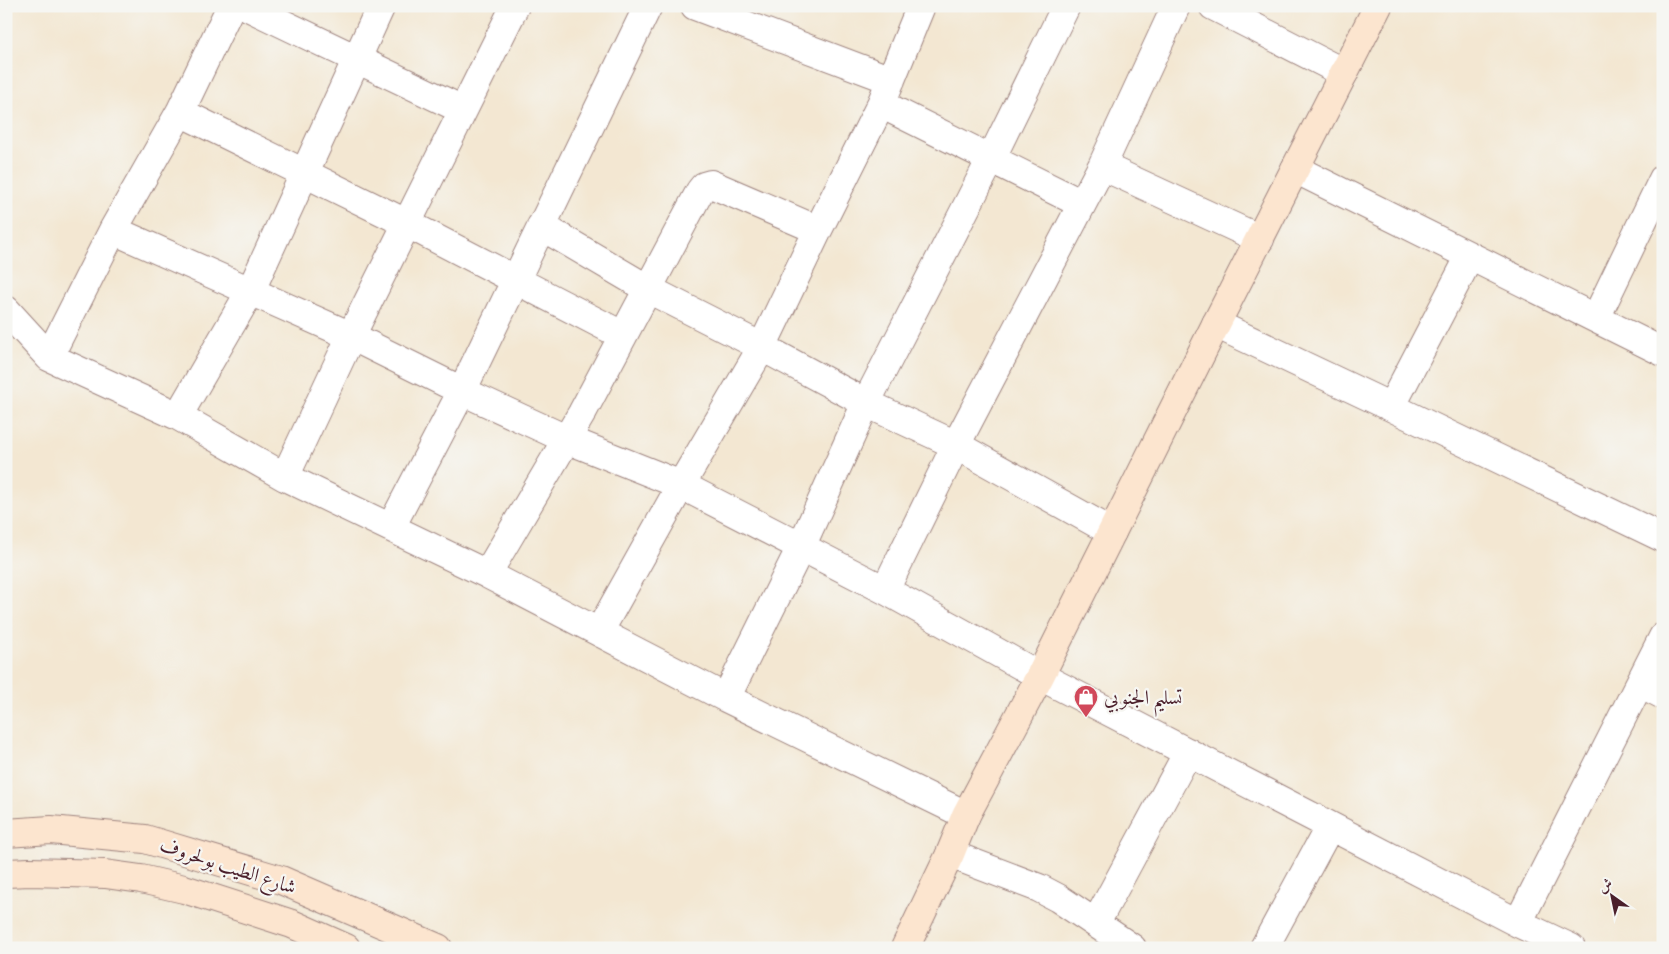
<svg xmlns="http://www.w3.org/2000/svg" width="1669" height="954" font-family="Alegreya,Amiri,serif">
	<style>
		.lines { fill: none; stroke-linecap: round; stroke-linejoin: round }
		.street-casing { stroke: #9e837e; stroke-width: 30 }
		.secondary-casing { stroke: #9e837e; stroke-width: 30 }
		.street { stroke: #fff; stroke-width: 28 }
		.secondary { stroke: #fce5cf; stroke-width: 28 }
		.labels { text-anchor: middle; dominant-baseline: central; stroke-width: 4.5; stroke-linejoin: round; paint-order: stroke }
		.poi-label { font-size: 20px; fill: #4a1f2b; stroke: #f6f6f2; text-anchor: start }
		.street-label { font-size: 20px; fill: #4a1f2b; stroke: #f6f6f2 }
	</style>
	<rect width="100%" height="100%" fill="#f6f6f2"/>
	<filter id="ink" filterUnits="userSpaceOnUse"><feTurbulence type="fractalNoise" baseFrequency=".02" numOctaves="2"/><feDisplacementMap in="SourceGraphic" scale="10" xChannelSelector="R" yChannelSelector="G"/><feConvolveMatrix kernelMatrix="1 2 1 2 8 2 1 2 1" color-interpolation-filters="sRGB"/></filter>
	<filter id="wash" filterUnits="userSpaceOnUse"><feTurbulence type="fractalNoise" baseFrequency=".0096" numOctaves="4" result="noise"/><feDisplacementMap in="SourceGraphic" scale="20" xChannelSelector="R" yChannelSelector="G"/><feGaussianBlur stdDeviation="1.12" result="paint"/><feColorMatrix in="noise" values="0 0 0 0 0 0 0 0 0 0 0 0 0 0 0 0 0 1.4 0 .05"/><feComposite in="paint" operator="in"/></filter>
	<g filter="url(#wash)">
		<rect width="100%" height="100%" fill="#f3e7d2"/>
	</g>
	<g filter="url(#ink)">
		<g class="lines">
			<defs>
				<path id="street" d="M246,6l217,104
					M695,6l196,74
					M1213,6l131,67
					M881,104l201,100
					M180,112l226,111 216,112
					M1102,166l158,73
					M1295,169l368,183
					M541,226l107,63 114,58 104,56 90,42 156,87
					M113,230l238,106 111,55 104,48 115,46 204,105 155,86 478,247 53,25
					M6,310l43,47 129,59 107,61 202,97 239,124 240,117
					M1596,318l67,-139
					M1216,324l175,83 272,131
					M49,357l64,-127 67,-118 51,-106
					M1391,407l79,-151
					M178,416l73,-126 130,-284
					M285,477l66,-141 164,-330
					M391,527l71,-136 186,-385
					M487,574l95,-161 118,-222 4,-5 7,-2 107,46
					M885,590l71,-145 146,-279 74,-160
					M599,632l82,-147 81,-138 56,-117 63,-126 40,-98
					M1640,683l23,12
					M726,698l75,-151 65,-144 125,-244 75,-153
					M950,854l89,34 19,10 74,50
					M1096,923l92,-171
					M1518,923l145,-286
					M1264,948l66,-122"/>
				<path id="secondary" d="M6,833l45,-3 94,9 136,41 157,68
					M6,873l24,-1 75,2 36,5 43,10 108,35 54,24
					M905,948l45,-94 16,-39 74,-139 176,-352 162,-318"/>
			</defs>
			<!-- street casing -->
			<use href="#street" class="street-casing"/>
			<!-- secondary casing -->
			<use href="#secondary" class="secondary-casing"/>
			<!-- street -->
			<use href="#street" class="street"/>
			<!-- secondary -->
			<use href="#secondary" class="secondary"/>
		</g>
	</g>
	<!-- icons -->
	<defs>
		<symbol id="shop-pin" viewBox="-11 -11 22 30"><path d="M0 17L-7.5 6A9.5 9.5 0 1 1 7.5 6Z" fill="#d1495b" stroke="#f6f6f2"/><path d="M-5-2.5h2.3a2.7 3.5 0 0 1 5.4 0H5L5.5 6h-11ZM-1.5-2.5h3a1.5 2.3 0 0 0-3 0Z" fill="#fff"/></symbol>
	</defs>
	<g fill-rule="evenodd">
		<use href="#shop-pin" x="1072" y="683" width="28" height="38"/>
	</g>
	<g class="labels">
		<!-- poi labels -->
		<g class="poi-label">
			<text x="1104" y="697">تسليم الجنوبي</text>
		</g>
		<!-- street labels -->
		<g class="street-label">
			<text transform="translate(228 866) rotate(18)">شارع الطيب بولحروف</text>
		</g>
	</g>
	<!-- margin -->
	<rect width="1669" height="954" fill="none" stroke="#f6f6f2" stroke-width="25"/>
	<!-- north arrow -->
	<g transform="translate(1612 896) rotate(327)" stroke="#f6f6f2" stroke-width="4" paint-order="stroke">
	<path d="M0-4L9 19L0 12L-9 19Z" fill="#4a1f2b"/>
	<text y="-8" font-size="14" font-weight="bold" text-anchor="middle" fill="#4a1f2b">ش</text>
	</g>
</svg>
